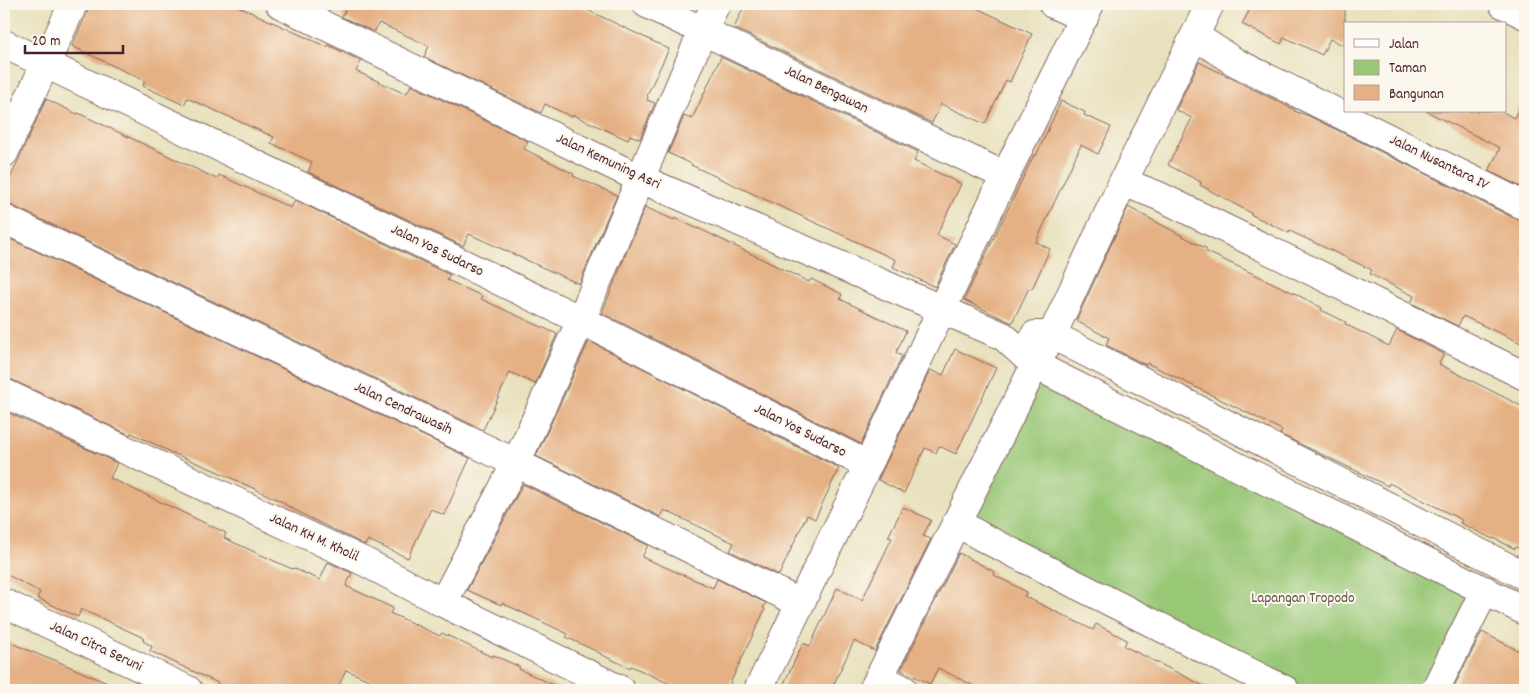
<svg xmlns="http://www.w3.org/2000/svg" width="1529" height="694" font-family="Dekko,sans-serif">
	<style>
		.green { fill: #98c776; stroke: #717350 }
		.building { fill: #e5b184 }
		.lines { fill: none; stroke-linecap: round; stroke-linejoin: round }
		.minor-casing { stroke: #81635e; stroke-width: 30 }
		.minor { stroke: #fff; stroke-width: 28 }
		.labels { text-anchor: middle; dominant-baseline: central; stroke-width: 4; stroke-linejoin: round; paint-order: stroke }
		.street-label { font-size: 15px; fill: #4a1f2b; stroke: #fbf7ec }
		.park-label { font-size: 15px; fill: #615142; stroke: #fbf7ec }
	</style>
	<rect width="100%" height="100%" fill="#fbf7ec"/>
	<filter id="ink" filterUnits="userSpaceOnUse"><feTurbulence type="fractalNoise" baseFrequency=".02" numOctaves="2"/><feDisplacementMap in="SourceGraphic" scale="10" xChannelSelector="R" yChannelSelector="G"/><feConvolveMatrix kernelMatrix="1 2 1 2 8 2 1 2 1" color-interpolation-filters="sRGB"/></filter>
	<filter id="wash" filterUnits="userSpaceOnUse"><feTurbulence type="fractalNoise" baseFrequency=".0096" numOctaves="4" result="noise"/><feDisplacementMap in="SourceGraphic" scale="20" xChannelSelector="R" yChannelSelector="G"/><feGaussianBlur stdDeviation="1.12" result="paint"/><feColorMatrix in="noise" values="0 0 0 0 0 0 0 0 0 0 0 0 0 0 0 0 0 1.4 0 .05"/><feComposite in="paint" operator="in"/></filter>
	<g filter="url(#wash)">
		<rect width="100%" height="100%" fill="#e8e1bd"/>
		<!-- green -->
		<path class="green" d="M1035,365l450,225 -50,100h-150l-328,-168z"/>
		<g id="blocks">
			<!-- building -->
			<path class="building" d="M91,4h142l94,43 1,-2 33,16 -5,10 47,22 1,-1 3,1 4,-8 117,56 -4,8 50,25 -1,2 44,19 -38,89 -110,-50 -6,12 -155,-74 4,-10 -41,-19 3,-6 -87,-39 -3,7 -41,-19 2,-5 -73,-35z
				M338,4h237l94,45 -22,46 1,1 -1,4 8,3 -15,36 -10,-4 -2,5 -55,-25 -1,2 -27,-13 -4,9 -117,-56 5,-11 -50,-23 -5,9 -32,-15 4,-9z
				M745,4h223l64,30 -22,48 -4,-2 -21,44 -44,-20 -9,19 -198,-95z
				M1253,4h92v42l-15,-7 -8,16 -38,-18 -3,7 -39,-20z
				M721,57l197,95 -4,9 47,23 -24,51 18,9 -20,43 -42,-20 3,-7 -205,-95 1,-1 -24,-11 16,-37 8,3z
				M1199,62l96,48 -1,1 15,5 209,104 7,2v123l-62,-29 -5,10 -47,-23 3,-7 -44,-22 2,-4 -82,-39 -1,2 -39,-19 1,-1 -51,-28 1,-3 -33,-17 24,-47 -16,-8z
				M1525,96v93l-36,-18 11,-23 -74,-37h75l13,7z
				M46,99l31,15 1,-1 139,66 2,-4 72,33 4,-8 155,75 -3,5 35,16 -1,3 76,35 -22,50 -25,-12 -27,58 -472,-225 -7,-1v-12z
				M1061,101l24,11 -1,3 27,12 -13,27 -17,-9 -45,97 14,7 -18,40 -3,-1 -17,35 -48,-23 70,-145 2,1z
				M645,207l29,13 1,-2 23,11v-1l111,54 2,-3 31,15 -2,5 66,32 -10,22 6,3 -41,88 -259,-131z
				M1128,207l79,42 -2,2 89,42 28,15 -1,2 25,12 -1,2 44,22 8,-16 47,24 -5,10 86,44v144l-9,-5 -1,2 -21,-11 -1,1 -33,-16 2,-3 -73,-37 -1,3 -84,-40 -24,-12 2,-4 -135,-67 -1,2 -40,-20 3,-7 -33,-17z
				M4,236l466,222 -26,57 -13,-6 -23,49 -40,-18 -3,5 -59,-29 -22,-12 1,-1 -71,-33 -39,-16 -44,-21 -1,2 -126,-59z
				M589,341l250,127 -24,51 -8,-4 -28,60 -49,-24 4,-8 -70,-33 -3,7 -125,-61z
				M955,349l41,19 -40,86 -17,-8 -3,7 -11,-5 -21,45 -26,-13 52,-110 13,5z
				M7,412l110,51 -7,15 116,55 -2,5 68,31 1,-1 27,12 8,-18 24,11 -6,13 47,22 -3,5 50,23 2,-3 50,24 1,-2 27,12 -1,2 45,21h-172l-46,-20 -9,20h-123l4,-7 -68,-32 2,-5 -9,-5 1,-3 -63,-29 -3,8 -41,-19 3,-6 -36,-19v-154z
				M523,484l125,61 -6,12 71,31 4,-9 49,24 -3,5 2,1 -38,81h-44l-52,-24 -1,2 -30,-14v-1l-34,-16 2,-3 -66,-31 -1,2 -34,-15z
				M903,507l28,13 -8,16 8,3 -56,112 -21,-10 -23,49h-50l22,-47 7,3 27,-58 25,12 30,-62 -4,-1z
				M959,553l36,19 -1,3 33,17 -3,4 69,34 3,-6 31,16 -3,6 88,44h-230l-44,-22 -8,16 -29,-14z
				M1482,632l43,22v36h-73z
				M4,640l45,19 1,-1 73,32h-119z"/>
		</g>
	</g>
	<g filter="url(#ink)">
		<use href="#blocks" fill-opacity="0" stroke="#81635e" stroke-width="1"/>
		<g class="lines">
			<defs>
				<path id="minor" d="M280,4l361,175 362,157 32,29 490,246
					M647,4l358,172
					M1053,4l31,14
					M1503,4l22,11
					M1195,36l40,26 290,144
					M4,44l577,276 287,145
					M4,153l69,-149
					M1123,182l36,14 366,180
					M4,219l512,244 284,140
					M1035,335h17l473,241
					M4,393l361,169 78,41 178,87
					M957,522l23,14 305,154
					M4,603l184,87
					M443,603l73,-140 65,-143 122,-290 13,-26
					M879,677l25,13
					M758,690l110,-225 137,-289 85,-172
					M873,690l162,-325 17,-30 71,-153 87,-178
					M1435,690l50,-100"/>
			</defs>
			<!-- minor casing -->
			<use href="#minor" class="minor-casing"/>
			<!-- minor -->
			<use href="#minor" class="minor"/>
		</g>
	</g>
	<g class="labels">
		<!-- street labels -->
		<g class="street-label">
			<text transform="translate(826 90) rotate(26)">Jalan Bengawan</text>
			<text transform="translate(608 162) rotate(25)">Jalan Kemuning Asri</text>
			<text transform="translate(1439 163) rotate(26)">Jalan Nusantara IV</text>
			<text transform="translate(437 251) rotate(26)">Jalan Yos Sudarso</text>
			<text transform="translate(403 409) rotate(25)">Jalan Cendrawasih</text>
			<text transform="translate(800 431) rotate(27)">Jalan Yos Sudarso</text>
			<text transform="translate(314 538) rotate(25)">Jalan KH M. Kholil</text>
			<text transform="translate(96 647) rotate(25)">Jalan Citra Seruni</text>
		</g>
		<!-- park labels -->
		<g class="park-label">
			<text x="1303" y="599">Lapangan Tropodo</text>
		</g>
	</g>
	<!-- margin -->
	<rect width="1529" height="694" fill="none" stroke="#fbf7ec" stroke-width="20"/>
	<!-- legend -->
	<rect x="1344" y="22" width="162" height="90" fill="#fbf7ec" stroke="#b4a19f"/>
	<rect x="1354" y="39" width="25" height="8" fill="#ffffff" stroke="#b4a19f"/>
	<text x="1389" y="48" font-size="15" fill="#4a1f2b">Jalan</text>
	<rect x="1354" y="60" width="25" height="15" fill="#98c776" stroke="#b4a19f"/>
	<text x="1389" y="72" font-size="15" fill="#4a1f2b">Taman</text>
	<rect x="1354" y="85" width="25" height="15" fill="#e5b184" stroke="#b4a19f"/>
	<text x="1389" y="98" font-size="15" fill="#4a1f2b">Bangunan</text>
	<!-- scale -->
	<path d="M25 45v8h98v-8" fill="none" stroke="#4a1f2b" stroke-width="2.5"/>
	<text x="32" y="45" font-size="15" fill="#4a1f2b" stroke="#fbf7ec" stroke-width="4" paint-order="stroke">20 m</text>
</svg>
